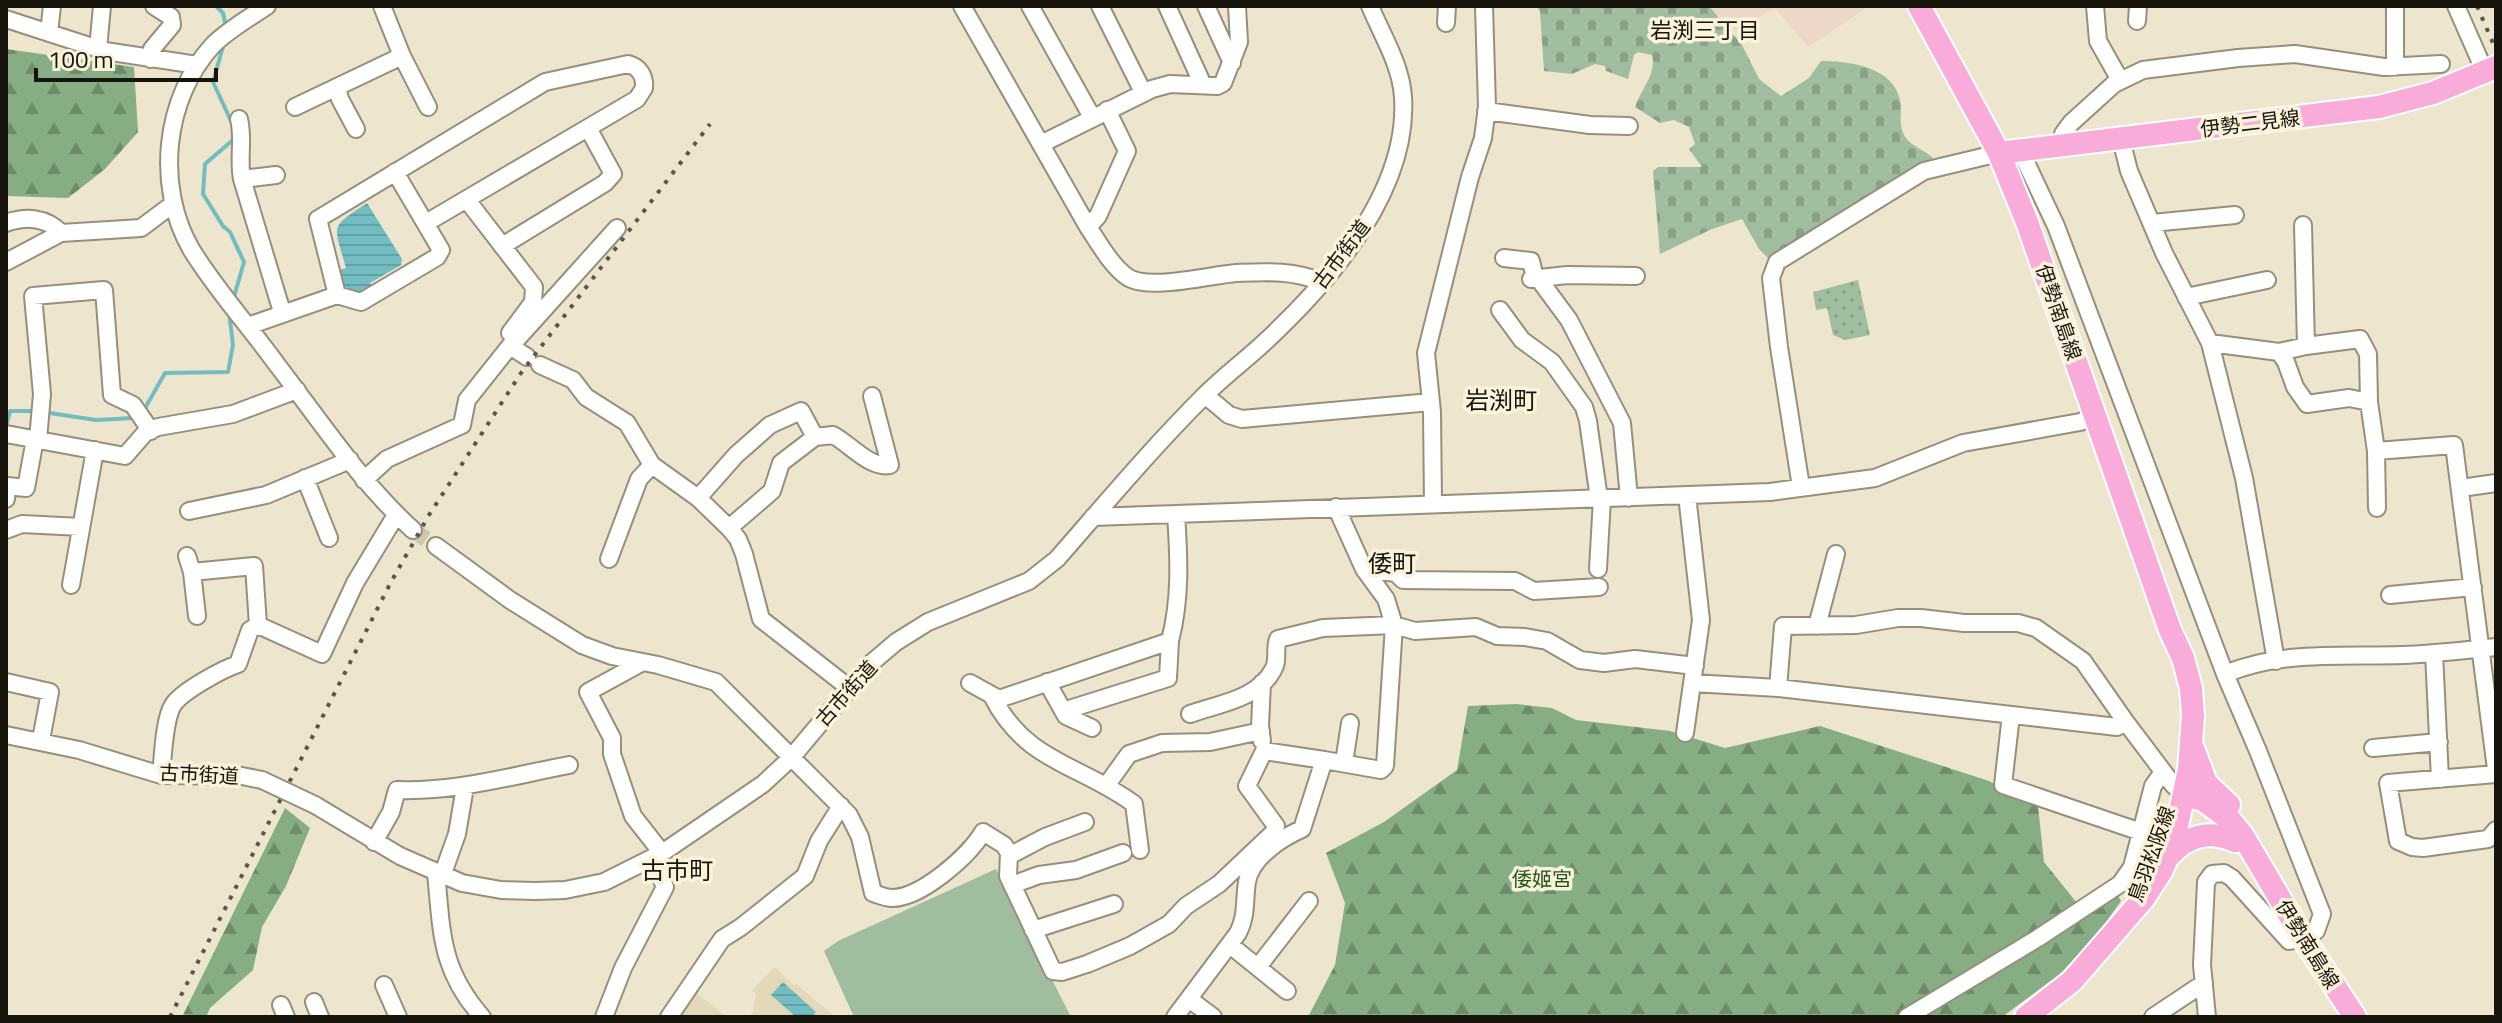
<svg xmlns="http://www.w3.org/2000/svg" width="2502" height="1023" font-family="'Titillium Web','Noto Sans JP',sans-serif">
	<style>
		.commercial { fill: #ecd7c9 }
		.built { fill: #e4d8ba }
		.green { fill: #a1bd9f }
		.forest { fill: url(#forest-firs) }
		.cemetery { fill: url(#cemetery-stones) }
		.park { fill: url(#park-dots) }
		.water { fill: url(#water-rules) }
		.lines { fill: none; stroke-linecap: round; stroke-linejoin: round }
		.stream { stroke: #73bcc1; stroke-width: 4 }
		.minor-tunnel { stroke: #cec6b1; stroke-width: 16; stroke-dasharray: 16 8; stroke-linecap: butt }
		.minor-casing { stroke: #978f7a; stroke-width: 20 }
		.major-casing { stroke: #fff; stroke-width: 26 }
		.minor { stroke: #fff; stroke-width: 16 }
		.major { stroke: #f9acd9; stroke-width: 22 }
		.rail { stroke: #5b5649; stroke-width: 4; stroke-dasharray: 4 8; stroke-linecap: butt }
		.minor-bridge-casing { stroke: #978f7a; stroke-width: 20; stroke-linecap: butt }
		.minor-bridge { stroke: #fff; stroke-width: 16 }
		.labels { text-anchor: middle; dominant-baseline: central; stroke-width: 7; stroke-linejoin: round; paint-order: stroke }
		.street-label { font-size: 20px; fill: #17140c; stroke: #fbf2db }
		.park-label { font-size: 20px; fill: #1f561f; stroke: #fbf2db }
		.neighbourhood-label { font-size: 22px; fill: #17140c; stroke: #fbf2db }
		.quarter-label { font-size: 24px; fill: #17140c; stroke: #fbf2db }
	</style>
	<defs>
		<pattern id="forest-firs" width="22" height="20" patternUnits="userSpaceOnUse" patternTransform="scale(2)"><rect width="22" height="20" fill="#86ad84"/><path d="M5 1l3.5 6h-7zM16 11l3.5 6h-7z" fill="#6d8c6a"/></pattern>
		<pattern id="cemetery-stones" width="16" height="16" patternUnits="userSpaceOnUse" patternTransform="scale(2)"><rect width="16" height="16" fill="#a1bd9f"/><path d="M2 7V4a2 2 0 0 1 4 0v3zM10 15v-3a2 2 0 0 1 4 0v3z" fill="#8aa288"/></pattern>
		<pattern id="park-dots" width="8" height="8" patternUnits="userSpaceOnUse" patternTransform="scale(2)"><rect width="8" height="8" fill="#a1bd9f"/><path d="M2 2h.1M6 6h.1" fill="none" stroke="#8aa288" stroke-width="1.8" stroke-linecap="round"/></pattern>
		<pattern id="water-rules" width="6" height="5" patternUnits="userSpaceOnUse" patternTransform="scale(2)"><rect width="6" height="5" fill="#73bcc1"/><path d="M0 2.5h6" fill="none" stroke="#63a1a5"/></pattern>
	</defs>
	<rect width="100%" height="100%" fill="#eee5ce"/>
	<!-- commercial -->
	<path class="commercial" d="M1709,6h160l-61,41 -33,-39 -39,22 -11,-4z"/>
	<!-- built -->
	<path class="built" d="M775,967l18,18 3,-1 39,33h-86l4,-5 3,-18 -4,-4z
		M693,990l34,27h-54z"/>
	<!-- green -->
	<path class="green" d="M996,869l75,148h-217l-30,-66 14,-10z"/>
	<!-- forest -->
	<path class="forest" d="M6,49l128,18 4,65 -33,37 -37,29 -62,-2z
		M1516,704l36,4 24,12 94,11 55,17 95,-22 169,55 49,25 6,56 37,46 32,-22 8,15 -24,34 -37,39 -58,43h-694l27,-52 10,-62 -19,-50 58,-31 73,-52 11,-64z
		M285,808l25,20 -24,58 -24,41 -9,43 -43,38 -4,9h-24z"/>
	<!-- cemetery -->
	<path class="cemetery" d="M1537,6h172l33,39 17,34 22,17 28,-18 12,-17c31,0 77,7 80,45 0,9 -2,19 3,29 8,14 25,15 32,27l-165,99 -12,-12 -17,-30 -30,10 -52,25 -7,-83 5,-4h44l-13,-18 6,-5 -6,-17 -15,-7 -14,3 -25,-16c6,-18 22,-33 17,-52l-14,-3 -4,3 -6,24 -22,-8 -1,-5 -10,-2 -23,10 -28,-3 -4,-59z"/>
	<!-- park -->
	<path class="park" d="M1858,280l12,55 -25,5 -12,-5 -6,-27 -11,2 -3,-18z"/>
	<!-- water -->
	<path class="water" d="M367,203l35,56 -1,6 -31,18 3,4 -10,9 -17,-2 -6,-24 6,-2c-12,-44 -18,-39 21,-65z
		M783,982l33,30 -4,5h-16l-25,-22z"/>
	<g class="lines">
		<!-- stream -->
		<path class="stream" d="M216,6l7,7 2,9
			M224,43l-11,39 19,41
			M233,300l11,-38 -14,-30 -7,-6 -20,-32 2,-30 29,-25v-3
			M144,410l21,-37 63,-1 5,-27 -4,-33
			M43,412l53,8 38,-2
			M6,427l4,-16h25"/>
		<!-- minor-tunnel -->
		<path class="minor-tunnel" d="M413,530l23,16"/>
		<defs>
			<path id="minor" d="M267,6c-18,12 -38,23 -54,39 -49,53 -58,141 -22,204 25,41 59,78 87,117 43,56 83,117 135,164
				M382,6l20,50 26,51
				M962,6l126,221c11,16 22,37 38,49 20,16 84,-1 110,-3 28,-1 58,-3 85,9
				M1030,6l62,111
				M1100,6l43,86
				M1167,6l36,79
				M1206,6l26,57
				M2095,6l3,35 22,39
				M2395,6v61
				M2456,6l29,66
				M6,19l99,32 92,14
				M2137,21l1,-15
				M1446,23l1,-17
				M49,33l3,-27
				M98,49l4,-43
				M150,59l2,-10 20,-24 -1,-8 -17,-11
				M337,87l3,12 16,30
				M295,107l107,-51
				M1486,111l104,14 39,1
				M239,119c5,19 -1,40 3,60l40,133
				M2121,139l8,32 35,82 46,90 34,135 32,183
				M1041,144l111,-55 18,-5 47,2 6,-3 16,-41 -2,-36
				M2061,145l2,-11 8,-11 43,-39 29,-14 95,-12 57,-4 89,13 57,-3
				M2021,152l35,74 169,448 33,77 64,163 -6,17 -13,7 -14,3 -57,-63 -8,-5 -12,1 -6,8 -4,83 5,52
				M242,179l34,-4
				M467,200l67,87 -1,15 -23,31 8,5 -8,8
				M6,223c20,-7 40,-6 55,10l80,-5 32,-24
				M2152,223l83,-8
				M1088,227l10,-11 29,-65 -20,-41
				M502,246l103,-63 8,-9 -25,-46
				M1504,258l27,3 4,17
				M6,262l55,-29
				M1538,278l31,42 53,103 7,75
				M1531,279l36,-4 69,1
				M337,295l-19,-76 227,-137 83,-18c12,3 17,13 16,24l-7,11 -211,124
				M2186,297l81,-17
				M1500,310l22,30 30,22 32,45 4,14 11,78
				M248,326l89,-31 24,7 76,-45 4,-7 -46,-78
				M518,338l99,-110
				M2210,343l69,9 7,10 9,25 12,17 42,-6 20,4 7,49 78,-6 42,324
				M2306,346l54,-7 8,15 1,48
				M2279,352l27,-6 -3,-121
				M540,365l33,15 13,17 41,26 25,42 46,33 31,30 9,11 6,15 17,65 87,68
				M1205,395l24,20 13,4 189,-17
				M6,434l119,22 20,-23 13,-6 75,-13 64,-24
				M38,440l4,-46 -9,-98 71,-6 8,105 21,10 18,26
				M2376,451l1,57
				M305,478l24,60
				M364,480l23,-21 75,-34 5,-25 43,-54 17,11
				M1801,487l-22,-140 -8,-69 6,-16 147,-91 75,-18
				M2461,488l35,-5
				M698,498l38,-43 34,-30 31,-14 14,26 18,-2c17,9 37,34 57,30l-18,-69
				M6,499l1,-13 19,2 9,-49
				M1433,504l-1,-92 -6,-59 44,-176 13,-39 4,-31 -3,-101
				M189,511l77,-16 84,-35
				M1093,517l677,-25 105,-14 88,-35 117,-21 15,-5
				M729,528l43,-37 9,-28 34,-26
				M6,530l16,-6 59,3
				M436,546l74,54 72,45 30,11 46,9 58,17 133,133 11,22 13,56c6,2 12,5 19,5 29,0 77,-42 91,-66l21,13 5,8 -1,23 45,95 9,1 25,-8 43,-18 39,-22 17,-18 33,-22 55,-52 2,-6 -29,-40 17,-35 60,9
				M187,556l5,16 5,44
				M609,559l30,-80 13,-14
				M1364,569l32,4 7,7 112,1 19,10 65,-4
				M1598,569l4,-70
				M192,572l62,-6 4,59 64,29 33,-71 41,-68
				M71,585l24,-135
				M2390,595l83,-8
				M1817,626l19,-72
				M2434,653l6,126
				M641,663l-53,29 24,46v16l21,62 29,37
				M2225,674c58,-24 117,-17 178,-19 31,-1 62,-5 93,-8
				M6,682l44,10 -9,48
				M1047,682l19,34 26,12
				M970,683l29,16 171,-58c11,-43 9,-83 6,-127
				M1262,683l-2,43 2,15
				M1692,683l86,5 339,39 8,-6 49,65
				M1778,688l5,-62 73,-1 42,-7h23l43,5h54l18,5 47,33 42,60
				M992,696c34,67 88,68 142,108l6,46
				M1063,711l105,-33 2,-37
				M1190,714c27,-10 67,-14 83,-44 6,-9 1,-21 5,-31l45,-11 71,-3 21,6 61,-4 21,9 28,1 22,4 33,19 24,3 31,-4 60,7
				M2011,715l-8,70 138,47
				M1685,733l16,-113 -14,-125
				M6,735l73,15 82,25 81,1 20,4
				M2373,748l66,-6
				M1344,763l6,-40
				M2496,774l-108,9 10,58 14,6 11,1 65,-9 8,-9
				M161,775c2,-18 3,-56 12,-70 9,-14 50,-36 65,-41l12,-34 8,-5
				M1106,786l23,-32 33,-11 48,-1 51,-11
				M315,805l85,51 62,27 39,7 34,1 30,-1 39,-8 58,-29 101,-69 28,-26 78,-93 27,-23 32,-20 101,-41 28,-22c48,-55 95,-111 147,-163 20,-20 43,-37 63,-56 64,-60 142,-150 136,-243 -2,-32 -21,-62 -33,-91
				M374,842l17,-30 6,-22c59,2 114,-14 172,-25
				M1009,856l36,-19 40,-15
				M436,873c6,60 4,96 46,144
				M442,876l15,-42 8,-47
				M1012,885l27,-10 37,-5 47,-17
				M1033,930l81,-26
				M1230,945l57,46
				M1258,967l51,-66
				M384,985l14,32
				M1189,999l24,18
				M314,1002l6,15
				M281,1005l5,12
				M604,1017l19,-49 42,-81 -13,-29
				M669,1017l53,-78 19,-12 64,-51 14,-35 22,-35
				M1175,1017l63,-84c9,-17 6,-32 9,-51 4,-24 34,-44 55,-53l22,-69 57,10 4,-4 9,-141 -8,-26 -22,-30 -28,-62
				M1907,1017l131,-79 82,-54 12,-17 21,-81 9,-13
				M2153,1017l51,-34"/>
			<path id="major" d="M1919,6l80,147 28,69 143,408 13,28 8,30 2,28 -4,53 -15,71 -12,30 -18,28 -72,83 -46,36
				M1999,153l380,-46 54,-14 63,-26
				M2193,748l13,35 23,22
				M2184,795l19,5 27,20 13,16 60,102 52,79
				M2169,856c19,-21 40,-26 66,-15"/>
		</defs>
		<!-- minor casing -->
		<use href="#minor" class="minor-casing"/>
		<!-- major casing -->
		<use href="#major" class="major-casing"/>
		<!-- minor -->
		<use href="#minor" class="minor"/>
		<!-- major -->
		<use href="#major" class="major"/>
		<!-- rail -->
		<path class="rail" d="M2477,6l19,44
			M170,1017l221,-435 38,-67 92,-142 189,-249"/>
		<defs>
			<path id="minor-bridge" d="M262,780l53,25"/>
		</defs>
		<!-- minor-bridge casing -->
		<use href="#minor-bridge" class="minor-bridge-casing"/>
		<!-- minor-bridge -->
		<use href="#minor-bridge" class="minor-bridge"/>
	</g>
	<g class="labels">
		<!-- street labels -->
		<g class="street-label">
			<text transform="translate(2250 123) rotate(-7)">伊勢二見線</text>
			<text transform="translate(1341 254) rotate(-53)">古市街道</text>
			<text transform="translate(2059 312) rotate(71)">伊勢南島線</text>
			<text transform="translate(846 693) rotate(-48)">古市街道</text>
			<text transform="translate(199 774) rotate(3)">古市街道</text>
			<text transform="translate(2151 854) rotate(-70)">鳥羽松阪線</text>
			<text transform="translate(2308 944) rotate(58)">伊勢南島線</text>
		</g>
		<!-- park labels -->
		<g class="park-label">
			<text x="1542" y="878">倭姬宮</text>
		</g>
		<!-- neighbourhood labels -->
		<g class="neighbourhood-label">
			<text x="1705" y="30">岩渕三丁目</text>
		</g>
		<!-- quarter labels -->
		<g class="quarter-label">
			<text x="1501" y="400">岩渕町</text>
			<text x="1392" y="563">倭町</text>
			<text x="677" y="870">古市町</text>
		</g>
	</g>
	<!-- border -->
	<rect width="2502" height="1023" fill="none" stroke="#17140c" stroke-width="16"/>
	<!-- scale -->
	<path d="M36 68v12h180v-12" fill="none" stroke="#17140c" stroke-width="4"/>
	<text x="48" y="68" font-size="24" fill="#17140c" stroke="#fbf2db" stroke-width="6" paint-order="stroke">100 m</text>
</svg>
